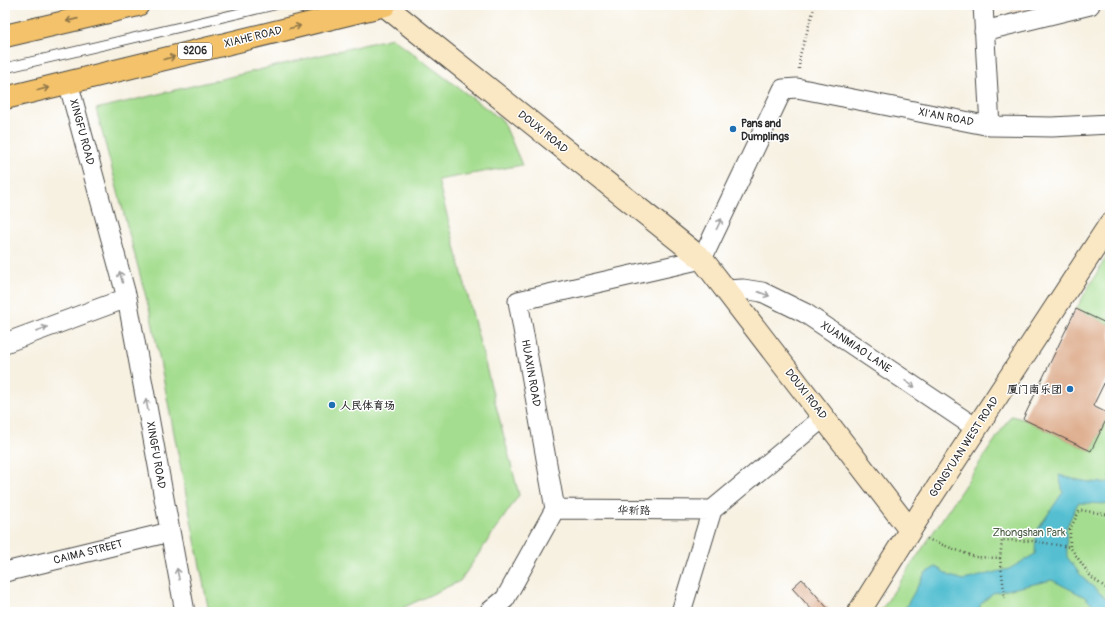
<svg xmlns="http://www.w3.org/2000/svg" width="1115" height="617" font-family="Pangolin,'LXGW WenKai TC',sans-serif">
	<style>
		.built { fill: #edd7bb }
		.green { fill: #a4dd8f; stroke: #68845d }
		.water { fill: #55bfd1; stroke: #40757e }
		.building { fill: #dca987 }
		.lines { fill: none; stroke-linecap: round; stroke-linejoin: round }
		.lane-casing { stroke: #4a4946; stroke-width: 11 }
		.street-casing { stroke: #4a4946; stroke-width: 21 }
		.secondary-casing { stroke: #4a4946; stroke-width: 24 }
		.primary-casing { stroke: #4a4946; stroke-width: 24 }
		.path { stroke: #4a4946; stroke-width: 2.5; stroke-dasharray: 1 3; stroke-linecap: butt }
		.lane { stroke: #fff; stroke-width: 9 }
		.street { stroke: #fff; stroke-width: 19 }
		.secondary { stroke: #fae7c3; stroke-width: 22 }
		.primary { stroke: #f3c26a; stroke-width: 22 }
		.oneway { stroke: #8f764a }
		.oneway2 { stroke: #a0a0a0 }
		.poi-dot { fill: #1f6fb2; stroke: #fff; stroke-width: 1.5 }
		.labels { text-anchor: middle; dominant-baseline: central; stroke-width: 3; stroke-linejoin: round; paint-order: stroke }
		.shield { fill: #fff; stroke: #6b6b6b; stroke-width: 1 }
		.shield-label { font-size: 10px; font-weight: bold; fill: #2b2b2b }
		.street-label { font-size: 11px; fill: #2b2b2b; stroke: #fff }
		.poi-label { font-size: 11px; font-weight: bold; fill: #2b2b2b; stroke: #fff; text-anchor: start }
		.park-label { font-size: 11px; fill: #4f6049; stroke: #fff }
	</style>
	<rect width="100%" height="100%" fill="#fff"/>
	<filter id="ink" filterUnits="userSpaceOnUse"><feTurbulence type="fractalNoise" baseFrequency=".025" numOctaves="2"/><feDisplacementMap in="SourceGraphic" scale="8" xChannelSelector="R" yChannelSelector="G"/><feConvolveMatrix kernelMatrix="1 2 1 2 8 2 1 2 1" color-interpolation-filters="sRGB"/></filter>
	<filter id="wash" filterUnits="userSpaceOnUse"><feTurbulence type="fractalNoise" baseFrequency=".012" numOctaves="4" result="noise"/><feDisplacementMap in="SourceGraphic" scale="16" xChannelSelector="R" yChannelSelector="G"/><feGaussianBlur stdDeviation="0.9" result="paint"/><feColorMatrix in="noise" values="0 0 0 0 0 0 0 0 0 0 0 0 0 0 0 0 0 1.4 0 .05"/><feComposite in="paint" operator="in"/></filter>
	<g filter="url(#wash)">
		<rect width="100%" height="100%" fill="#f7f1e2"/>
		<!-- built -->
		<path class="built" d="M1009,5h41l-37,9z"/>
		<!-- green -->
		<path class="green" d="M392,38l111,83 19,44 -84,15 81,315 -59,86 -66,31h-185l-58,-296 -55,-207z
			M1110,250v75l-34,-16z
			M1110,412v200h-230l131,-196 12,3 68,32z"/>
		<!-- water -->
		<path class="water" d="M1059,475c17,5 33,9 51,7v22l-32,-1 -12,25 1,29 16,21 27,24v10h-11l-14,-15 -33,-17 -59,13 -13,12v7h-77l22,-39 11,-6 14,9 14,4 45,-11 26,-15 1,-22 27,-40z"/>
		<g id="blocks">
			<!-- building -->
			<path class="building" d="M1076,309l34,16v46l-17,35 16,8 -18,37 -68,-32z
				M802,579l29,33h-17l-22,-24z"/>
		</g>
	</g>
	<g filter="url(#ink)">
		<use href="#blocks" fill-opacity="0" stroke="#4a4946" stroke-width="1"/>
		<g class="lines">
			<defs>
				<path id="lane" d="M5,68l269,-63"/>
				<path id="street" d="M983,5l7,121
					M984,31l106,-26
					M68,82l59,216 58,314
					M726,290l17,-1 19,3 43,21 171,115
					M5,343l122,-45
					M555,509l157,1 112,-93
					M5,572l165,-40
					M489,612l16,-13 50,-90 -37,-208 184,-42 81,-170 14,-1 193,38 62,1 58,-3
					M681,612l31,-102"/>
				<path id="secondary" d="M384,5l318,254 208,271
					M859,612l67,-107 184,-281"/>
				<path id="primary" d="M5,36l133,-31
					M5,98l380,-93"/>
			</defs>
			<!-- lane casing -->
			<use href="#lane" class="lane-casing"/>
			<!-- street casing -->
			<use href="#street" class="street-casing"/>
			<!-- secondary casing -->
			<use href="#secondary" class="secondary-casing"/>
			<!-- primary casing -->
			<use href="#primary" class="primary-casing"/>
			<!-- path -->
			<path class="path" d="M799,69l1,-14 15,-50
				M1110,515l-30,-5 -10,19v18l21,30 19,14
				M927,539l48,18 25,1 2,-18 31,1 37,6
				M1000,558l5,40"/>
			<!-- lane -->
			<use href="#lane" class="lane"/>
			<!-- street -->
			<use href="#street" class="street"/>
			<!-- secondary -->
			<use href="#secondary" class="secondary"/>
			<!-- primary -->
			<use href="#primary" class="primary"/>
		</g>
		<!-- one-way arrows -->
		<defs><path id="oneway-shaft" d="M-6 0H5M1.5-3L5.5 0L1.5 3" fill="none" stroke-width="1.6" stroke-linecap="round" stroke-linejoin="round"/></defs>
		<g class="oneway">
			<use href="#oneway-shaft" transform="translate(72 20) rotate(167)"/>
			<use href="#oneway-shaft" transform="translate(295 27) rotate(-14)"/>
			<use href="#oneway-shaft" transform="translate(169 58) rotate(-14)"/>
			<use href="#oneway-shaft" transform="translate(43 89) rotate(-14)"/>
		</g>
		<g class="oneway2">
			<use href="#oneway-shaft" transform="translate(719 224) rotate(-64)"/>
			<use href="#oneway-shaft" transform="translate(121 277) rotate(-105)"/>
			<use href="#oneway-shaft" transform="translate(764 294) rotate(21)"/>
			<use href="#oneway-shaft" transform="translate(42 329) rotate(-20)"/>
			<use href="#oneway-shaft" transform="translate(910 384) rotate(34)"/>
			<use href="#oneway-shaft" transform="translate(147 405) rotate(-100)"/>
			<use href="#oneway-shaft" transform="translate(178 574) rotate(-101)"/>
		</g>
	</g>
	<!-- markers -->
	<g class="poi-dot">
		<circle cx="733" cy="129" r="4"/>
		<circle cx="1070" cy="389" r="4"/>
		<circle cx="332" cy="405" r="4"/>
	</g>
	<g class="labels">
		<!-- shield labels -->
		<rect class="shield" x="178" y="43" width="34" height="16" rx="3"/>
		<g class="shield-label">
			<text x="195" y="51">S206</text>
		</g>
		<!-- street labels -->
		<g class="street-label">
			<text transform="translate(253 37) rotate(-14)">XIAHE ROAD</text>
			<text transform="translate(946 117) rotate(11)">XI'AN ROAD</text>
			<text transform="translate(82 132) rotate(75)">XINGFU ROAD</text>
			<text transform="translate(543 132) rotate(39)">DOUXI ROAD</text>
			<text transform="translate(856 347) rotate(34)">XUANMIAO LANE</text>
			<text transform="translate(531 373) rotate(80)">HUAXIN ROAD</text>
			<text transform="translate(806 394) rotate(52)">DOUXI ROAD</text>
			<text transform="translate(964 447) rotate(-57)">GONGYUAN WEST ROAD</text>
			<text transform="translate(156 455) rotate(80)">XINGFU ROAD</text>
			<text x="634" y="510">华新路</text>
			<text transform="translate(88 552) rotate(-14)">CAIMA STREET</text>
		</g>
		<!-- poi labels -->
		<g class="poi-label">
			<text x="741" y="123">Pans and<tspan x="741" dy="13">Dumplings</tspan></text>
			<text x="1062" y="389" text-anchor="end">厦门南乐团</text>
			<text x="340" y="405">人民体育场</text>
		</g>
		<!-- park labels -->
		<g class="park-label">
			<text x="1029" y="532">Zhongshan Park</text>
		</g>
	</g>
	<!-- margin -->
	<rect width="1115" height="617" fill="none" stroke="#fff" stroke-width="20"/>
</svg>
